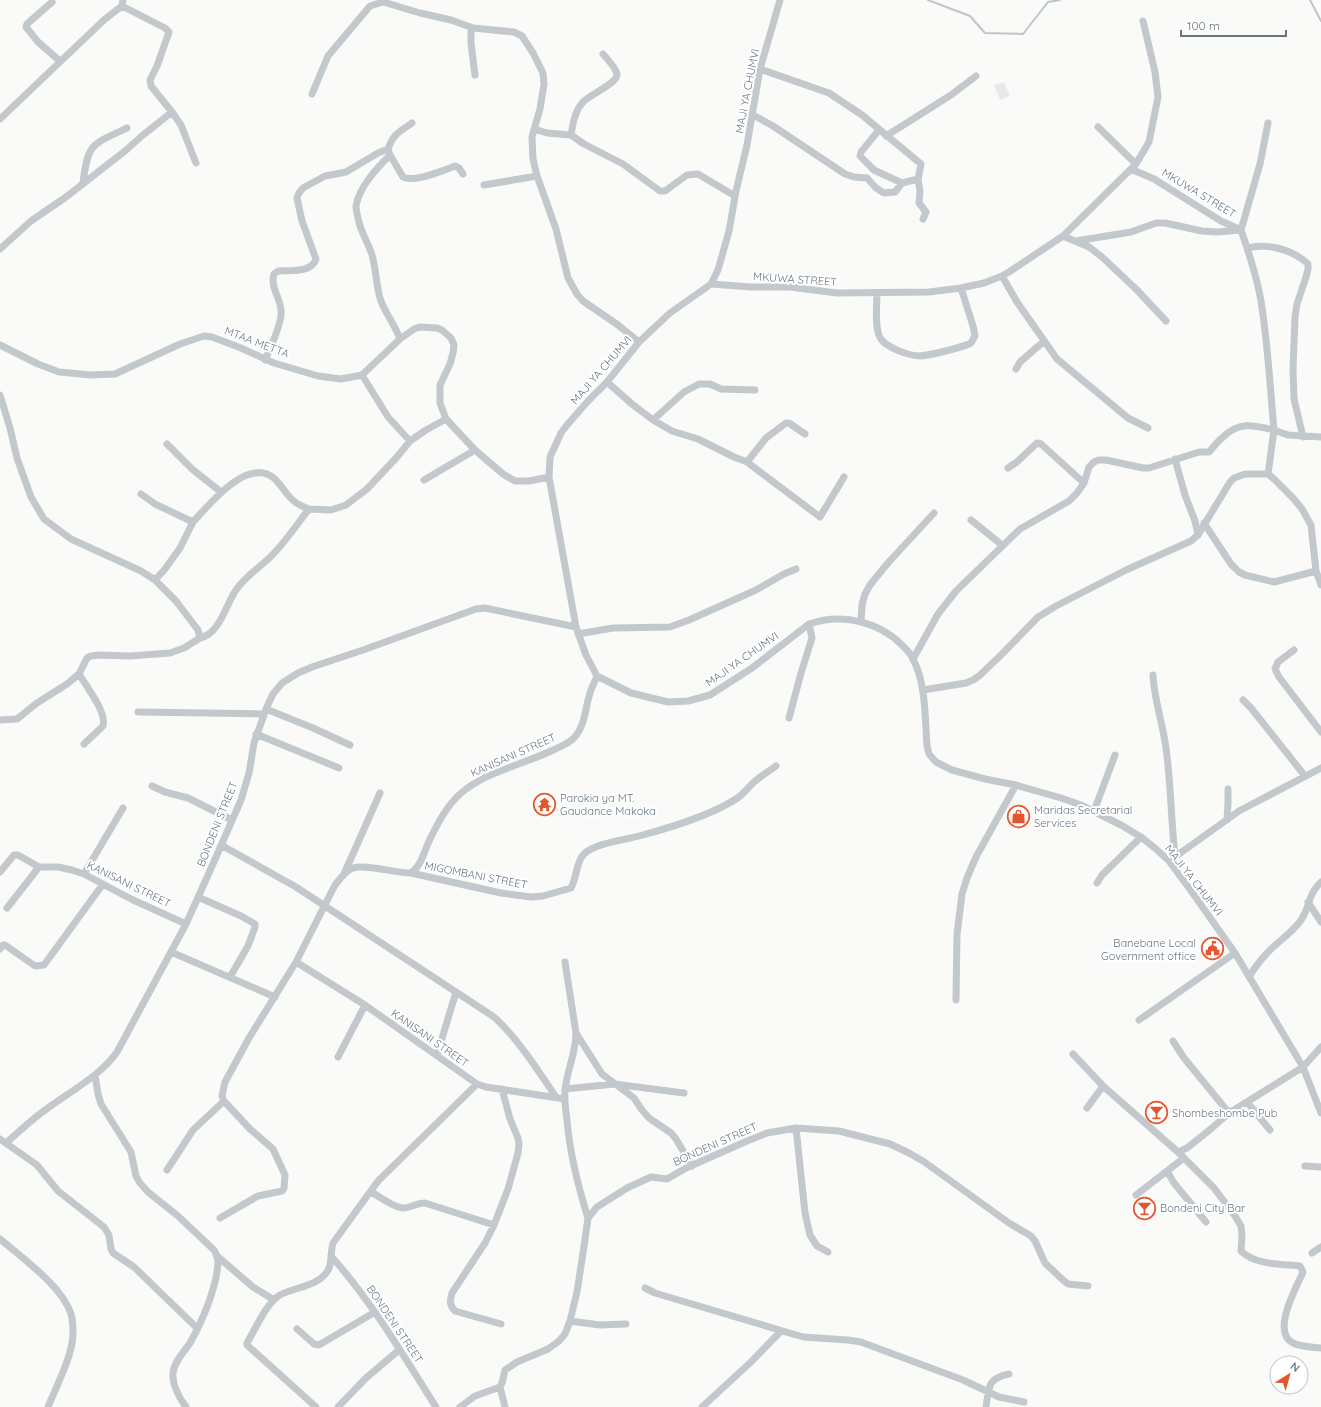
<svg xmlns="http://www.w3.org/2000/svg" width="1321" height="1407" font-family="Quicksand,sans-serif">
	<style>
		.built { fill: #e8e9e9 }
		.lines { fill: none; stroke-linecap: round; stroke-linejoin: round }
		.stream { stroke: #bbc7cb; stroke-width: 2 }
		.street { stroke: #c3c8cc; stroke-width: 7 }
		.labels { text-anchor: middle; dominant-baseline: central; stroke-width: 4; stroke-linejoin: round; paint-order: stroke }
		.street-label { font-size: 11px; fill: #657683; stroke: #fff }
		.poi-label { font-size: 11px; fill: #657683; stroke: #fff; text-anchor: start }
	</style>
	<rect width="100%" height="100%" fill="#fafaf8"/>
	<!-- built -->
	<path class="built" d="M1004,82l6,14 -10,4 -6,-15z"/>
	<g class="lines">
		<!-- stream -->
		<path class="stream" d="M928,0l42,16 15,17 38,1 25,-32 12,-2
			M1310,0l11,21"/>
		<!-- street -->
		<path class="street" d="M123,0l-1,6 43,22 4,4 -12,34 -7,14 1,6 21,26 9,13 15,38
			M780,0l-20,69 -13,76 -11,46 -7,40 -11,39 -7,14 -41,29 -31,29 -32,40 -19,19 -21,24 -6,8 -11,24 -1,20 27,150 10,28 11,21 34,17 37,9 20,-1 22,-6 42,-27 57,-44c32,-11 69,-3 93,21 4,4 9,9 11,14 13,24 12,60 14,87l2,8 7,8 16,8 33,9 31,6 45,13 20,7 40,20 20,12 15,12 13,12 20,27 46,65 68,114 18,46
			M52,2l-25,22 -1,3 12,15 22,19
			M471,27v16l4,32
			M603,54c4,5 13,14 14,20 1,9 -26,20 -33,27 -9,9 -11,22 -13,34l13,9 39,20 37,27h5l22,-16 11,-1 37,22
			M760,69l69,24 33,22 59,49 -3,15 2,12 -1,12 7,9 -3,7
			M312,94l16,-38 42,-50 13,-4 37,11 31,7 22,8 41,4 8,4 11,17 10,20 1,11 -4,25 -8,28 1,22 4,17 19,53 12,49 9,16 6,7 35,24 21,17
			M753,115l20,11 72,48 9,3 13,1 9,10 8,5 11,-1 7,-9
			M0,119l105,-100 17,-13
			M1098,127l38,37
			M534,129l13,4 24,2
			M879,130l-18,22 -1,4 14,14 28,13 16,-4
			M886,136l65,-41 25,-19
			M388,149l2,6c-13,13 -31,32 -34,51 0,4 1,8 2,12 2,13 10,24 14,37 4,14 4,29 8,43 4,14 15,26 20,41
			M390,155l13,22c11,6 41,-7 52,-11l4,2 4,6
			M1131,169l23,10 67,42 20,9c8,23 16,47 20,71 7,43 9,86 13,129l14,5 33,2
			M83,183c5,-40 8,-38 44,-55
			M484,185l53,-9
			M1063,236l26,11 13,10 34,32 30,32
			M1076,241l55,-9 25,-9h9l37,8 15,1 24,-2 19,-66 8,-41
			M1247,248c20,-5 45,1 61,16v5l-2,8 -9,27 -2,13 -2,52 1,30 9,38
			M0,249l31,-28 35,-24 59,-46 18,-16 29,-23
			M1002,276l15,26 40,57 71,59 20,10
			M711,284l40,3h39l47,6 92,-1 32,-4 23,-5 18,-7 7,-4 54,-36 73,-72 13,-22 9,-45 -3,-25 -12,-51
			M877,293c0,11 -3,37 4,46 6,9 29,17 39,17 11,-1 41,-8 51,-13l4,-7 -2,-10 -12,-38
			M0,345l38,19 21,8 32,3 24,-1 65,-30 24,-8 8,1 29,11 33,15 44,13 23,3 21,-4 38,-36 14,-10 6,-2 17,1 5,2 9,8 3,7 -1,8 -3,11 -10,21v18l6,16 29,31 28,24 12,7h14l20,-4
			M265,360c5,-11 18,-39 16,-50 -1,-13 -11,-23 -7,-36l4,-3c12,-1 34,2 38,-12l-14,-38 -5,-23 2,-5 4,-5 22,-12 21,-4 32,-19 10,-4c6,-16 11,-17 24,-26
			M1016,369l4,-7 23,-20
			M362,375l26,42 22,24
			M607,382l25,22 21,16 19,11 26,8 36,18 13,5 19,-24 20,-15h3l16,11
			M0,395l10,33 7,30 14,39 13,22 27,20 70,32 14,9 21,21 22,29 2,8c20,-4 26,-34 36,-48 11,-16 28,-25 40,-39 12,-13 22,-28 33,-42l22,1 15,-5 21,-16 30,-32 13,-16 16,-11 20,-11
			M653,420l31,-28 15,-8h11l11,5 34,1
			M167,444l25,25 29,23
			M1175,459l10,36 10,26 3,14
			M747,462l73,55 24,-40
			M1008,468l9,-6 20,-19 4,1 43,39
			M424,480l51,-30
			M141,494l14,10 38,18c16,-17 55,-67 82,-43 7,7 12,17 20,23 4,3 9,5 14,7
			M971,520l31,25
			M1204,523l27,41 8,8 6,3 29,7 42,-11
			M155,580l10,-11 15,-21 13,-26
			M861,621l1,-16 3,-11 5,-9 17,-21 47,-51
			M578,634l35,-6 57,-1 19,-7 67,-30 28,-16 12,-5
			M1294,650l-16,12 -3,7 4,8 42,55
			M913,659l25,-45 18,-23 64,-62 49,-28 8,-8 7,-10 5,-16 5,-5 5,-2h7l37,8h6l50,-16h10c5,-5 8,-10 13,-14 17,-17 31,-13 52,-8l-6,44
			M79,674c7,12 28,38 24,52l-19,18
			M1153,675c1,24 10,49 13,73 5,36 5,72 9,108
			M923,690l43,-7 7,-3 6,-4 23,-22 36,-37 18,-11 70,-36 65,-29 7,-6 32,-53 4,-4 11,-4h23l6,5 20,20 8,10 9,16 5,46 5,14
			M1243,700l8,8 54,68
			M266,709l47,19 37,17
			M138,712l126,2
			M789,718l12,-45 11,-35 -3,-14
			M0,720l17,-1 20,-16 30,-19 12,-10 8,-16 4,-2 7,-1 32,1 40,-3 14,-5 16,-10
			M256,734l83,34
			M152,786l13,6 23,6 44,22
			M1094,811l21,-56
			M1227,820l1,-16v-15
			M221,845l75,42 198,130c25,23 43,52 62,80
			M1172,859l67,-48 82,-43
			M0,872l14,-17h4l21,12h19l14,3 12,4 47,25 55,25
			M411,873l90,20 30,4 12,-1 28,-8c6,-11 5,-26 13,-34 11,-11 41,-14 55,-18 30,-8 74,-21 100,-39 5,-4 10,-10 15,-15 7,-6 15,-11 22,-16
			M84,874l39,-66
			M344,874l36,-81
			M1097,883l5,-8 39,-38
			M198,897l43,19 14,8v3l-7,19 -18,31
			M1308,902l13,20
			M7,908l32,-41
			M0,949l3,-4h2l30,21 9,-1 59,-81
			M171,952l104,45
			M296,962l69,43 112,79 9,3 79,12
			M565,962l11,71c0,20 -9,37 -11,57 -1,11 1,21 2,31 3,33 11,65 21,97
			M1249,977c6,-10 13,-19 21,-27 10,-10 23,-18 31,-30 9,-13 7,-26 20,-38
			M956,1000l1,-66 5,-40 5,-16 9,-21 40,-72
			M1139,1020l96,-67
			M576,1033l26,41 32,24 8,12 7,8 22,15 5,6 16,27
			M1173,1041l11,17 45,55
			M1073,1054l30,32 75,66 9,-4 25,-20 17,-15 74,-46 18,-20
			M437,1055l19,-63
			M338,1057l27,-52
			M95,1075l3,19 3,10 30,48 5,24 4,7 8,9 30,24 36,34c2,4 4,7 4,12 -1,25 -16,60 -28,81 -6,9 -16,19 -17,30 -1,11 6,25 13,34
			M565,1089l49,-5 70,9
			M1247,1102l23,28
			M1087,1108l16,-22
			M796,1128l9,85 5,22 7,11 11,6
			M0,1139l37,26 21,26 46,36 5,8 2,14 2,4 21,14 63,61
			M6,1143c14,-12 27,-25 42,-35 23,-17 53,-33 69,-56l69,-128 23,-51 32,-73 8,-27 5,-30 12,-34 7,-15 9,-11 16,-10 14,-6 51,-17 113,-41 9,-1 91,19
			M1178,1152l36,36 21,28 6,10 1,10 -1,15c14,14 40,13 59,15l3,6c-7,16 -32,60 -10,71 8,4 20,4 28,5
			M1184,1158l-17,13 7,12 32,39
			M1305,1166l16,1
			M167,1170l26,-40 31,-29 -2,-5 3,-14 24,-44 47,-76 39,-77c5,-6 10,-14 18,-17 12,-4 42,5 58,5 11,-8 13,-22 19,-34 8,-16 16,-32 30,-45 26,-23 63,-29 93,-44 7,-3 15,-6 21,-12 12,-13 11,-32 17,-48 2,-5 4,-9 6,-14
			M371,1192c8,4 23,16 32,16 7,0 13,-5 22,-5l69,22
			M1136,1195l31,-24
			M220,1218l38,-22 24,-5 2,-3 1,-13 -12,-26 -23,-20 -26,-28
			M0,1239c22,19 62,47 71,75 2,6 2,15 2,21 -1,22 -17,52 -25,72
			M1312,1253l9,-6
			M217,1256l36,31 21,13
			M331,1256c41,46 72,99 105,151
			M645,1288l10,5 148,44 45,3 13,2 102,38 36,17 25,5
			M570,1321l30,4 26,-1
			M501,1324l-46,-13c-6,-6 -5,-11 -3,-18l33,-50 9,-18 14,-36 10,-36 1,-9 -1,-6 -8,-19 -8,-30
			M297,1329l17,15 5,1 56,-33
			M500,1387l5,20
			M316,1407l-69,-62v-2c8,-13 19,-40 33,-48 15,-8 36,-8 47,-23 6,-8 3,-20 6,-29l45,-62 99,-97
			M338,1407l28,-29 33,-28
			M460,1407l15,-11 25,-9 2,-4 3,-13 12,-8 31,-13 11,-8 6,-7 5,-13 7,-29 6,-39 5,-35 9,-11 30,-19 24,-11 16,2 19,-11 61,-27 20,-8 29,-5 43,3 51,13 19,9 14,8 86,62 22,13 4,5 10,22 18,17 5,4 20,2
			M702,1407l49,-45 30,-31
			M986,1407c3,-19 1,-29 23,-33"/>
	</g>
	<!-- icons -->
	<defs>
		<symbol id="temple-ring" viewBox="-11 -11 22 22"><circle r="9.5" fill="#fff" stroke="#e4572e" stroke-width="1.5"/><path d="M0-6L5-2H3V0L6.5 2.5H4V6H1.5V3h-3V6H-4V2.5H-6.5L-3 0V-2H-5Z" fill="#e4572e"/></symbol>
		<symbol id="shop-ring" viewBox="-11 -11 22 22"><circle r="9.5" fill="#fff" stroke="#e4572e" stroke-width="1.5"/><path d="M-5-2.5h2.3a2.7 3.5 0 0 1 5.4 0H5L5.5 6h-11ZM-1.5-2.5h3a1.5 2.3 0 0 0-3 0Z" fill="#e4572e"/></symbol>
		<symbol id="civic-ring" viewBox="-11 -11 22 22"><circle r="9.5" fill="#fff" stroke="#e4572e" stroke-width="1.5"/><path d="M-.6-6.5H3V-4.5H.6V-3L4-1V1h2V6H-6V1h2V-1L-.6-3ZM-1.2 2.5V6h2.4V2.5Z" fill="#e4572e"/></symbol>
		<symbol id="bar-ring" viewBox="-11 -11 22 22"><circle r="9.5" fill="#fff" stroke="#e4572e" stroke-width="1.5"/><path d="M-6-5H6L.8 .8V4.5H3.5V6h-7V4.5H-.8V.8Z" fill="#e4572e"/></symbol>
	</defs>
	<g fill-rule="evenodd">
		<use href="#temple-ring" x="532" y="792" width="25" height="25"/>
		<use href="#shop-ring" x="1006" y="804" width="25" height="25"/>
		<use href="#civic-ring" x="1200" y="936" width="25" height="25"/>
		<use href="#bar-ring" x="1144" y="1100" width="25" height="25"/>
		<use href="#bar-ring" x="1132" y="1196" width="25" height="25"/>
	</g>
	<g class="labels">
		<!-- street labels -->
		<g class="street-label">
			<text transform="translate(747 91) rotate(-79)">MAJI YA CHUMVI</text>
			<text transform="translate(1199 193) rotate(31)">MKUWA STREET</text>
			<text transform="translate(795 279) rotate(4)">MKUWA STREET</text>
			<text transform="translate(257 342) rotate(21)">MTAA METTA</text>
			<text transform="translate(601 370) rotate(-49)">MAJI YA CHUMVI</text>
			<text transform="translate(742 659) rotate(-35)">MAJI YA CHUMVI</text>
			<text transform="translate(513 755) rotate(-24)">KANISANI STREET</text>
			<text transform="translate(217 824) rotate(-68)">BONDENI STREET</text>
			<text transform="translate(476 875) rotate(11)">MIGOMBANI STREET</text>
			<text transform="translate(1194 880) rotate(52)">MAJI YA CHUMVI</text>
			<text transform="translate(129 884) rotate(26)">KANISANI STREET</text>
			<text transform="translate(430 1038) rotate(35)">KANISANI STREET</text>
			<text transform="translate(715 1144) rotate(-24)">BONDENI STREET</text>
			<text transform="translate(395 1324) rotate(56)">BONDENI STREET</text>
		</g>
		<!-- poi labels -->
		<g class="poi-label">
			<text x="560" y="798">Parokia ya MT.<tspan x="560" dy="13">Gaudance Makoka</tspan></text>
			<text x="1034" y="810">Maridas Secretarial<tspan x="1034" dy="13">Services</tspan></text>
			<text x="1196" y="943" text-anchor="end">Banebane Local<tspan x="1196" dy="13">Government office</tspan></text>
			<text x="1172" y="1113">Shombeshombe Pub</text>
			<text x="1160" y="1208">Bondeni City Bar</text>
		</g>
	</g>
	<!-- north arrow -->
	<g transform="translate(1289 1375) rotate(37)"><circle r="19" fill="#ffffff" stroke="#c1c8cd"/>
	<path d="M0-3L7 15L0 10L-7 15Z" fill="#e4572e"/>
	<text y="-6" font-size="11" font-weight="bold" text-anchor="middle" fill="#657683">N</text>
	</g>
	<!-- scale -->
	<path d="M1181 30v6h105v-6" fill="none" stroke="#657683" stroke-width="2"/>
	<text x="1187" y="30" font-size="12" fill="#657683" stroke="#ffffff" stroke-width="3" paint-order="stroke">100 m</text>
</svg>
